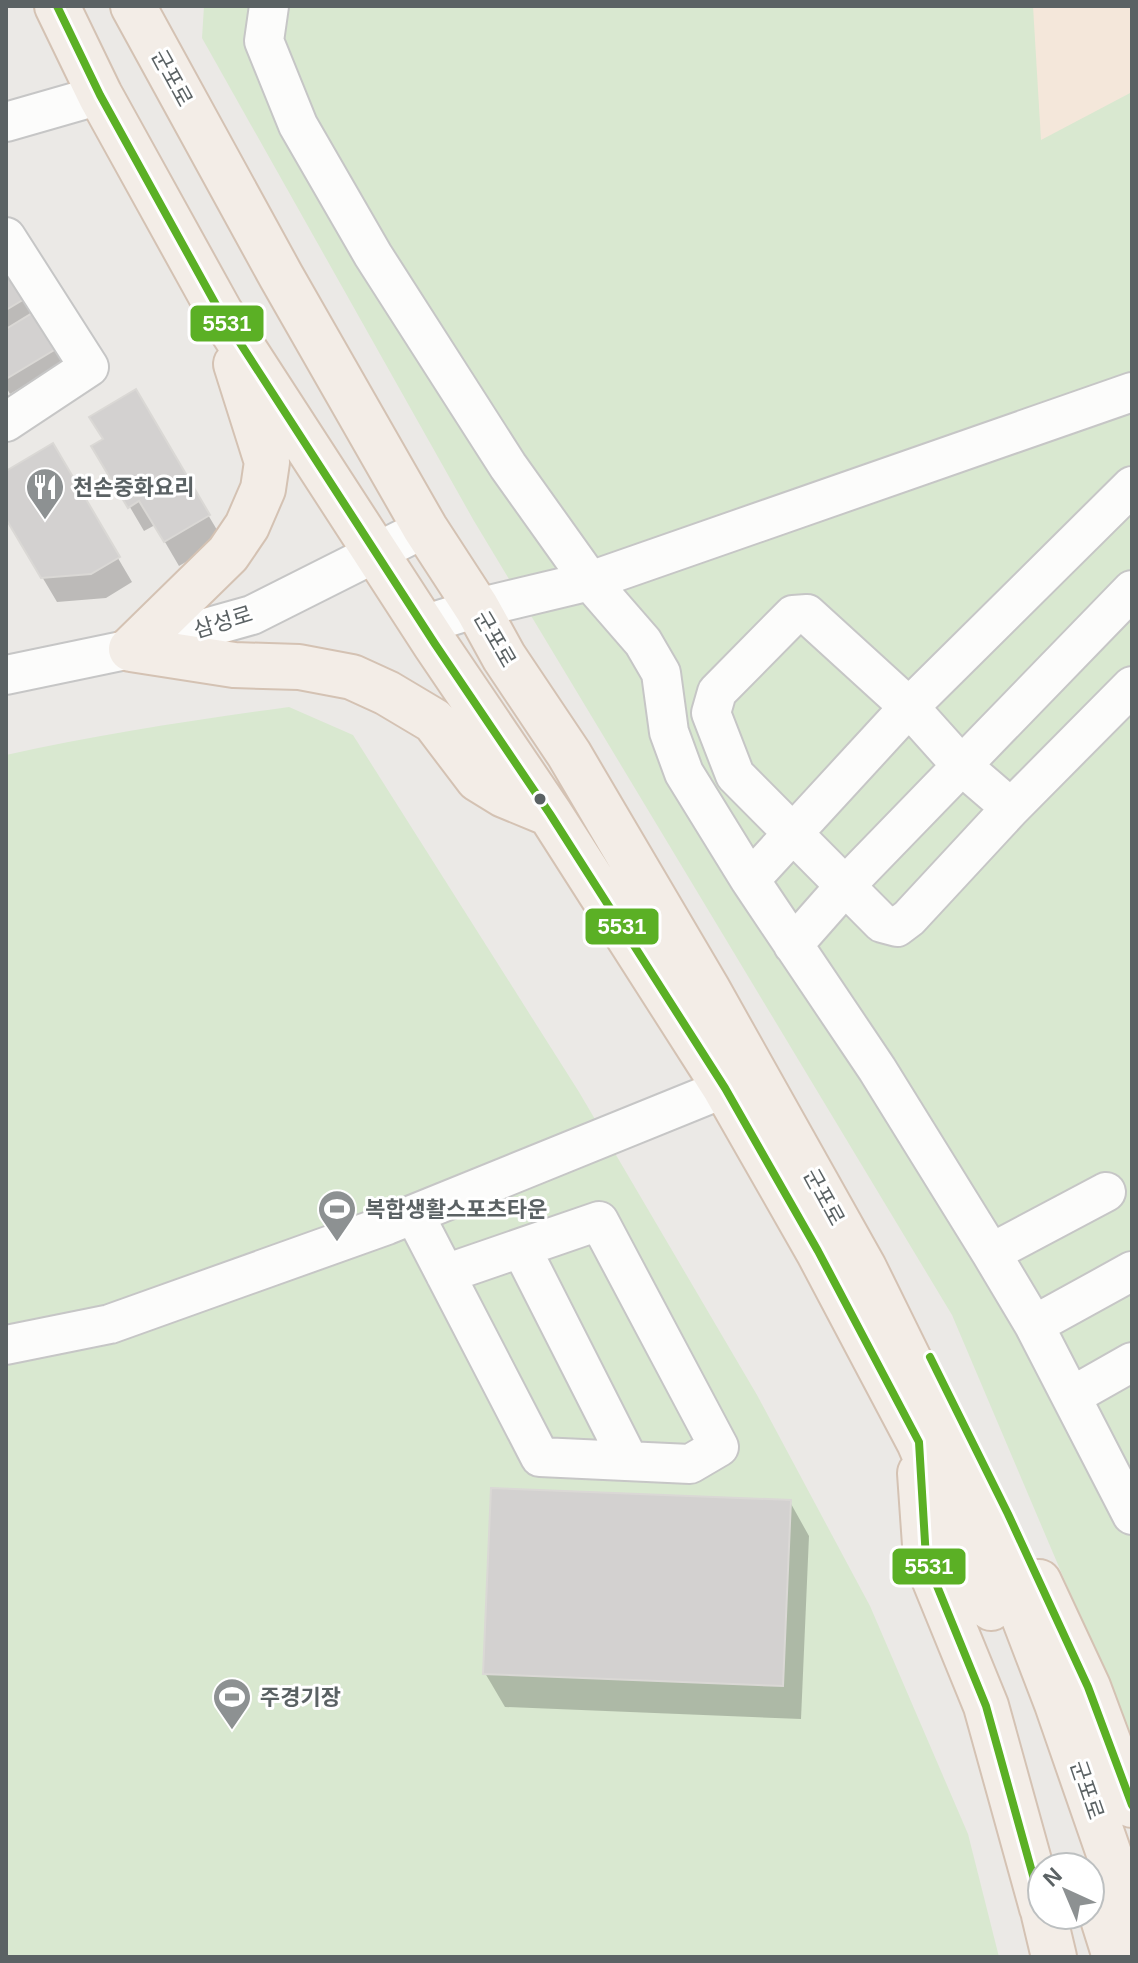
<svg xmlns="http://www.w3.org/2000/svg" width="1138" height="1963" font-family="Helvetica,'Noto Sans KR',sans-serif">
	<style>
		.green { fill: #d9e8d0 }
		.sand { fill: #f4e7da }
		.shadow { fill: #0003 }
		.building { fill: #d3d1d0; stroke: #dad8d5; stroke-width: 2 }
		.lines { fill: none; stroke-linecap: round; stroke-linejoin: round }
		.minor-casing { stroke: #c6c6c6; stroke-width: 42 }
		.major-casing { stroke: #d4c2b3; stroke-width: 48 }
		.minor { stroke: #fcfcfb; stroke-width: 38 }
		.major { stroke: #f3ede7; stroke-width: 44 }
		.bus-1-casing { stroke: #fff; stroke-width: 14 }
		.bus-1 { stroke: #5bb025; stroke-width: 8 }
		.bus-dot { fill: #5b6264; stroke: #fff; stroke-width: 3 }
		.labels { text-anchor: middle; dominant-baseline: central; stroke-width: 6; stroke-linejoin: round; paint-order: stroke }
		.street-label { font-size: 22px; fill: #5b6264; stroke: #fff }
		.poi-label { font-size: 22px; font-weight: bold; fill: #5b6264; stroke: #fff; text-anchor: start }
		.line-badge { stroke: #fff; stroke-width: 3 }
		.badge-label { font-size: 22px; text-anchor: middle; font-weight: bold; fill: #fff }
	</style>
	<rect width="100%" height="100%" fill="#ebe9e6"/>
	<!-- green -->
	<path class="green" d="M204,6h928v1733l-180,-424 -478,-794 -272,-483z
		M289,707l64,28 226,357 178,303 113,211 98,228 31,123h-993v-1202c94,-21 188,-35 283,-48z"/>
	<!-- sand -->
	<path class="sand" d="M1033,6h99v86l-91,48z"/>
	<!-- shadow -->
	<path class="shadow" d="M6,267l56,96 -52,31 -4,-7z
		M135,392l88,148 -44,26 -24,-41 -11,6 -50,-85 11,-6z
		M52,446l80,136 -26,16 -49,4 -51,-86v-43z
		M790,1502l19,34 -8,183 -296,-12 -20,-34z"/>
	<!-- building -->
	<path class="building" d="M6,263l20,35 -20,12z
		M34,312l22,37 -50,30v-50z
		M136,389l74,126 -46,27 -25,-41 -11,7 -37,-62 12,-7 -14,-22z
		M53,443l67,114 -29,17 -50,4 -35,-59v-48z
		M491,1488l300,12 -8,186 -300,-12z"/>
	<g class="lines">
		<defs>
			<path id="minor" d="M269,6l-5,35 34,84 75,130 135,211 82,115 53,61 18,31 8,59 15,41 66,107 127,189 114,184 43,72 98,190
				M6,122l94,-27
				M6,237l83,130 -83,55
				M423,625l54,-17 113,-27 542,-189
				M6,675l125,-26 121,-34 173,-87
				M1011,808l-50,-43 -52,-58 -102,-93 -14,1 -76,77 -6,21 24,62 147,148 15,4 12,-9 102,-110 121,-122
				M750,880l159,-173 223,-221
				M793,945l52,-59 287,-296
				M414,1214l126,243 150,7 29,-17 -120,-226 -154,53
				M521,1248l108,213
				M991,1253l115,-61
				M1034,1325l98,-54
				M6,1345l104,-21 277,-99 338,-137
				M1072,1396l60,-34"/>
			<path id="major" d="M57,6l43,89 120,217 215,332 115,170 175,274 93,163 101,191 72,166
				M133,6l148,270 144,252 52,80 27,49 65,97 139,236 156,278 118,240 75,196 75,216
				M131,649l103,16 65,2 53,10 35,16 47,28 44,58 26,16 46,19
				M131,649l97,-95 19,-28 16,-37 4,-27 -31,-98
				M920,1473l6,86 60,147 56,202
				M1039,1582l49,105 44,118
				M1092,1884l23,73
				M1044,1915l10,42"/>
		</defs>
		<!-- minor casing -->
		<use href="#minor" class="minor-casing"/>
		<!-- major casing -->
		<use href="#major" class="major-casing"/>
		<!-- minor -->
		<use href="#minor" class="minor"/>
		<!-- major -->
		<use href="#major" class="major"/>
		<defs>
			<path id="bus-1" d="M57,6l43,89 120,217 215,332 115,170 175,274 93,163 101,191 7,117 60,147 56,202
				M930,1357l78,157 80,173 44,118"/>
		</defs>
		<!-- bus-1 casing -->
		<use href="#bus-1" class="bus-1-casing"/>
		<!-- bus-1 -->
		<use href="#bus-1" class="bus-1"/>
	</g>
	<!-- icons -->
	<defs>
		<symbol id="restaurant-pin" viewBox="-11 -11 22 30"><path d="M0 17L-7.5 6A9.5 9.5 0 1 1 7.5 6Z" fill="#8d9192" stroke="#fff"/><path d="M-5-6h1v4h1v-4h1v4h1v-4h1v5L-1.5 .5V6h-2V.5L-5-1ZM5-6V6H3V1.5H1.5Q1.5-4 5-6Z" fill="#fff"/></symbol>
		<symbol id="stadium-pin" viewBox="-11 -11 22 30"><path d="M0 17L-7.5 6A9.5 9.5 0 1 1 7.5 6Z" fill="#8d9192" stroke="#fff"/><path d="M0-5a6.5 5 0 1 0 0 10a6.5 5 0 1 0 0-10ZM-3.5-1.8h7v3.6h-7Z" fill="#fff"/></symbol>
	</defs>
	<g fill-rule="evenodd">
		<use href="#restaurant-pin" x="23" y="465" width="44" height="60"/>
		<use href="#stadium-pin" x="315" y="1187" width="44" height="60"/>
		<use href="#stadium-pin" x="210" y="1675" width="44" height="60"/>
	</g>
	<!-- markers -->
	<circle class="bus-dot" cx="540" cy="799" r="7"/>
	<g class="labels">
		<!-- street labels -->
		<g class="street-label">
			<text transform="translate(172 78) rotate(61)">군포로</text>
			<text transform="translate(223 622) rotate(-17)">삼성로</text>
			<text transform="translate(495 639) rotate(60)">군포로</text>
			<text transform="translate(824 1197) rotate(61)">군포로</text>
			<text transform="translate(1087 1790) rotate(71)">군포로</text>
		</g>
		<!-- poi labels -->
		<g class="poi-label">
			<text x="73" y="487">천손중화요리</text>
			<text x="365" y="1209">복합생활스포츠타운</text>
			<text x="260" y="1697">주경기장</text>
		</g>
	</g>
	<g class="line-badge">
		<rect x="189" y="304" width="76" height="39" rx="8" fill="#5bb025"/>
		<rect x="584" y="907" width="76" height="39" rx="8" fill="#5bb025"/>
		<rect x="891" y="1547" width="76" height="39" rx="8" fill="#5bb025"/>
	</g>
	<g class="badge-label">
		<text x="227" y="331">5531</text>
		<text x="622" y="934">5531</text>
		<text x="929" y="1574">5531</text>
	</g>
	<!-- border -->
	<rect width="1138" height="1963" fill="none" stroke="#5b6264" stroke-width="16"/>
	<!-- north arrow -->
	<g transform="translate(1066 1891) rotate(316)"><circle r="38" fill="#ffffff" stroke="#bdc0c1" stroke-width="2"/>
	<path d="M0-6L14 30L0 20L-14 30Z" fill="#8d9192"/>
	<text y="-12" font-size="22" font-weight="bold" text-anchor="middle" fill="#5b6264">N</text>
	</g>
</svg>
